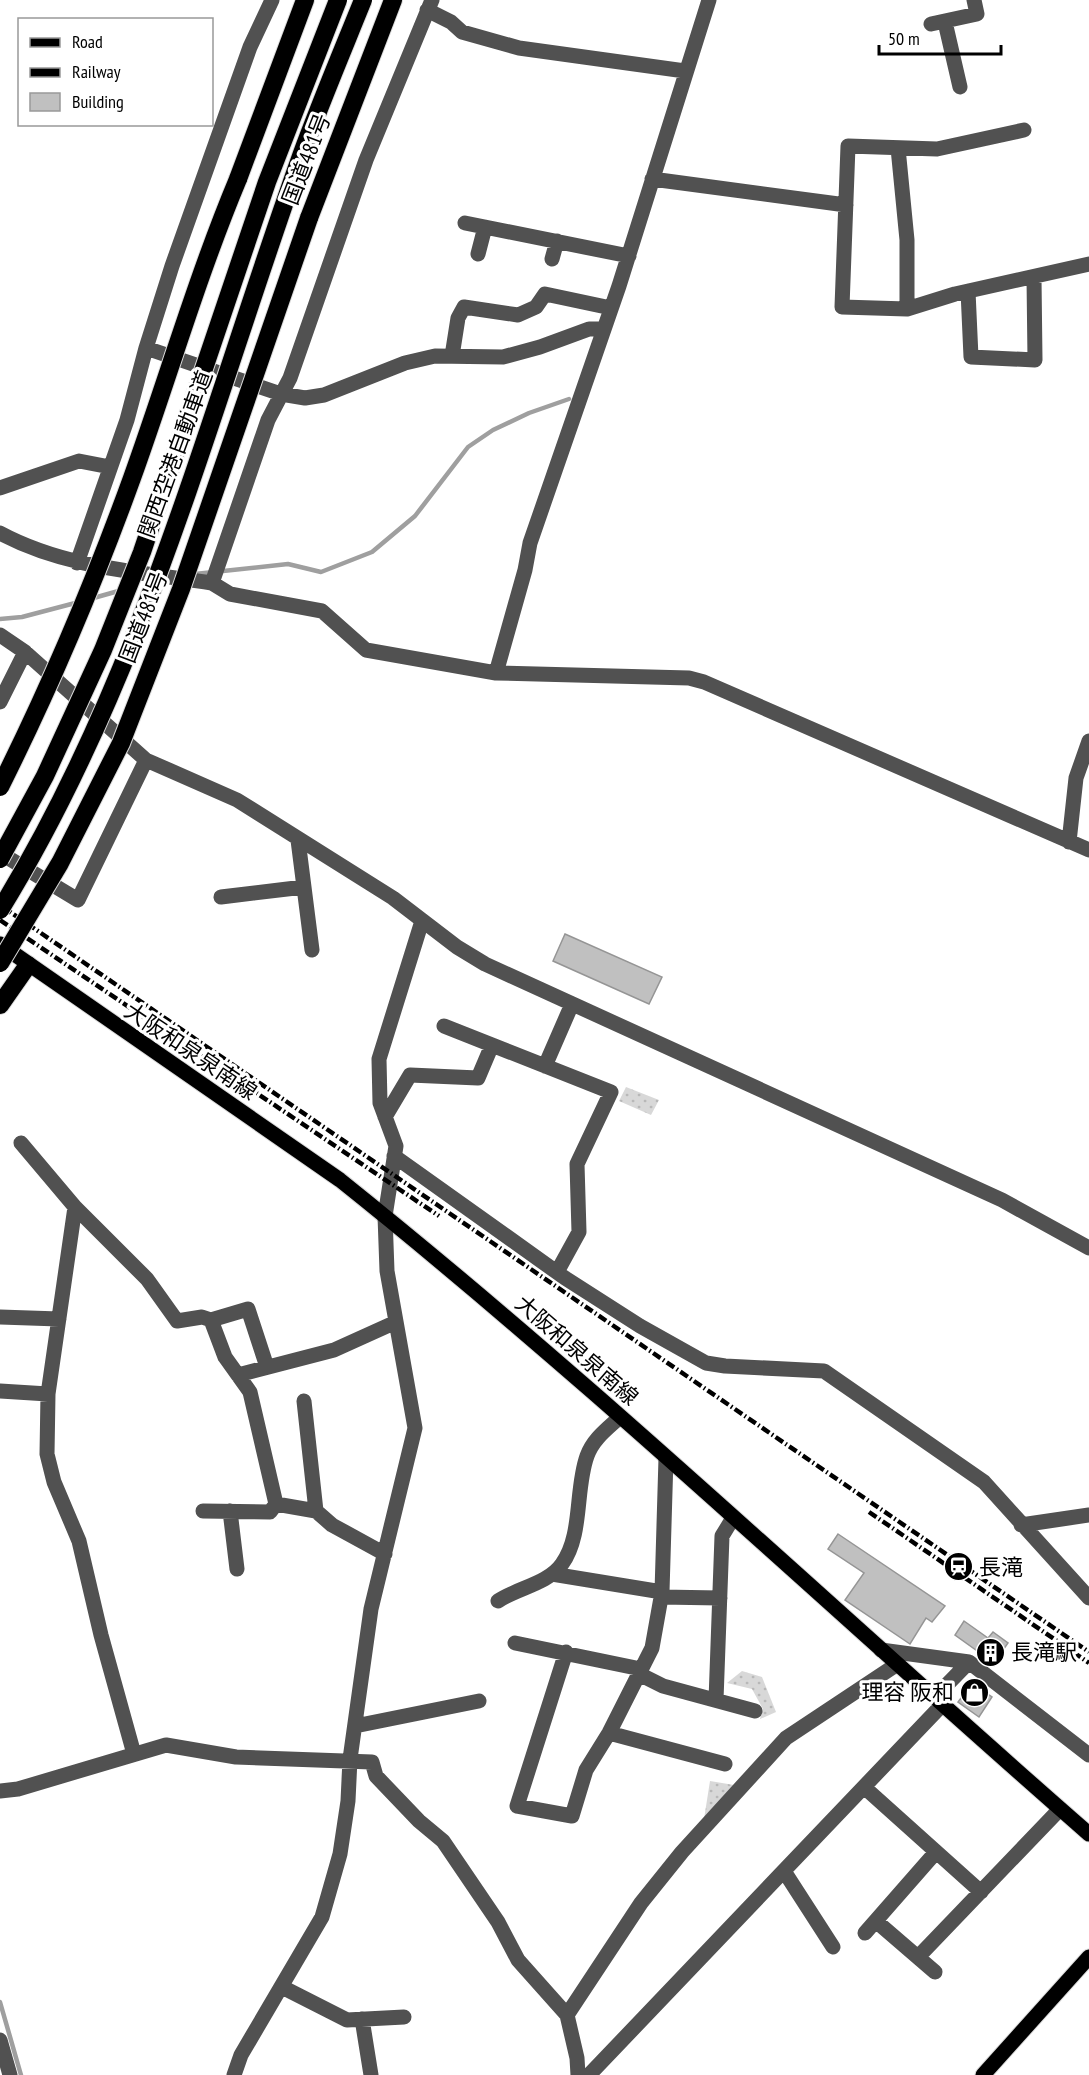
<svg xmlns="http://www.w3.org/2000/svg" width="1089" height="2075" font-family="'PT Sans Narrow','Noto Sans JP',sans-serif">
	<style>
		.park { fill: url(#park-dots) }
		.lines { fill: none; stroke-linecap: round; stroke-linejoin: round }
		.stream { stroke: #9f9f9f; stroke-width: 4.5 }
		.building { fill: #c0c0c0; stroke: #959595; stroke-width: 1.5 }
		.major-casing { stroke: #dbdbdb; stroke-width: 17 }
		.highway-casing { stroke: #dbdbdb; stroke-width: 20 }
		.minor { stroke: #515151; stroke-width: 15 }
		.major { stroke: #000; stroke-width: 15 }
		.highway { stroke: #000; stroke-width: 18 }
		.rail { stroke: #000; stroke-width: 4.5; stroke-dasharray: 9 3 1.5 3; stroke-linecap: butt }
		.highway-bridge-casing { stroke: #dbdbdb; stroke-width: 20; stroke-linecap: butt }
		.highway-bridge { stroke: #000; stroke-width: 18 }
		.labels { text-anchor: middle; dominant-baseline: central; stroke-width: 6; stroke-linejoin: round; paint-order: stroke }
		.street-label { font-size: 22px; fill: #000; stroke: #fff }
		.poi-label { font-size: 22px; fill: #000; stroke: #fff; text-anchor: start }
	</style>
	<defs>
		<pattern id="park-dots" width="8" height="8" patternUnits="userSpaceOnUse" patternTransform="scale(1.5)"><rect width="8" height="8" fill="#d8d8d8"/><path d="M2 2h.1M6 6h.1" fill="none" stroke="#b8b8b8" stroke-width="1.8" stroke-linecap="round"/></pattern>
	</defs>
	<rect width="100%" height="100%" fill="#fff"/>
	<!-- park -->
	<path class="park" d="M626,1087l33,13 -8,15 -32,-14z
		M742,1671l20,6 14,35 -16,7 3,-10 -11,-20 -25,-6z
		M710,1781l24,4 -30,34z"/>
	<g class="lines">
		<!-- stream -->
		<path class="stream" d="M195,574l93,-10 33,8 51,-20 43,-36 53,-69 25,-17 36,-17 40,-14
			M90,599l32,-9
			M0,619l22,-2 57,-15
			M0,2002l21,73"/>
	</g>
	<!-- building -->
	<path class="building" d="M565,934l97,43 -13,27 -96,-43z
		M838,1534l107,72 -13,16 -6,-4 -16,26 -65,-44 19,-27 -36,-24z
		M964,1621l24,17 5,-6 15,11 -14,20 -39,-28z
		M972,1683l20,14 -13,20 -21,-15z"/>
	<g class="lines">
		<defs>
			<path id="major" d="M0,944l340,236c259,207 499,436 749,654
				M983,2075l106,-118"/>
			<path id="highway" d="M238,179l67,-179
				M309,218l84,-218
				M0,1005l28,-40"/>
		</defs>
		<!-- major casing -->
		<use href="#major" class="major-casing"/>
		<!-- highway casing -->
		<use href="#highway" class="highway-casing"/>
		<!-- minor -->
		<path class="minor" d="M427,10l24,12 11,10 57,16 166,23
			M945,22l15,65
			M931,24l46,-10 -3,-14
			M1024,130l-87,19 -89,-3 -6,161 65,2 48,-15 134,-30
			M898,148l9,92v69
			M652,179l194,26
			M465,223l164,33
			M478,254l7,-27
			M552,259l5,-18
			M968,291l3,66 64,3 -1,-82
			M146,348l135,46 24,4 19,-3 81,-32 30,-7 68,1 37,-10 49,-18h15
			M452,356l6,-38 6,-11 54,8 18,-8 9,-13 66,14
			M0,488l79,-27 31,6
			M0,533c65,35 140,39 212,50l18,11 92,17 44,39 130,23 193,5 15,4 385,168
			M77,563l50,-143 19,-72 26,-82 78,-219 22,-47
			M212,583l56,-163 22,-42 76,-218 66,-160
			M0,635l25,17 121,108 91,40 156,98 64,49 28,17 517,236 87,48
			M496,673l29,-103 5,-27 89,-257 90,-286
			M0,702l25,-50
			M298,840l14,110
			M1069,842l7,-64 13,-37
			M0,853l78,47 68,-140
			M221,897l83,-10
			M444,1026l167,66 -34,72 2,68 -22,40
			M545,1066l27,-62
			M385,1117l25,-42 68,3 14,-33
			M21,1143l54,64 72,72 30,42 25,-4 9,3 37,-11 19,58
			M394,1156l171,122 75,48 66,37 19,3 99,5 160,111 105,116
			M75,1207l-27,187 -1,60 7,28 25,59 22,94 33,119
			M0,1317l59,2
			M238,1375l96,-25 62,-28
			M0,1391l48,3
			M304,1401l12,110
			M276,1504l40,7 16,14 53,29
			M203,1511l67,1 6,-8 -26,-112 -25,-35 -14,-37
			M230,1511l7,58
			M1021,1525l68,-10
			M552,1574l110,18
			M661,1597l59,1
			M498,1601c19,-13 50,-17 64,-37 21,-29 13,-75 25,-108 6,-17 20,-27 33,-39
			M515,1643l126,26
			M881,1650l88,12
			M566,1652l-49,154 55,10 14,-46 23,-37 43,-85 10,-56 4,-134
			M639,1674l24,12 92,25
			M934,1698l35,-36 120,93
			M716,1700l6,-164 11,-18
			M355,1726l124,-25
			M609,1733l116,31
			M864,1787l117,105
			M0,1791l18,-2 148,-44 70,12 136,5 4,14 43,45 24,20 55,81 20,38 49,55
			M784,1871l49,76
			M877,1922l58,50
			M865,1933l71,-81
			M918,1957l142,-148
			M282,1987l65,33 57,-3
			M362,2019l9,56
			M0,2040l10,35
			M234,2075l7,-20 81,-138 18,-63 8,-53 2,-42 21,-150 44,-181 -28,-157 -2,-55 11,-70 -16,-43 -1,-44 43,-138
			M578,2075l-1,-17 -10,-43 74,-112 41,-51 104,-114 110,-73
			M589,2075l353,-370"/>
		<!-- major -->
		<use href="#major" class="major"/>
		<!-- highway -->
		<use href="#highway" class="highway"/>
		<!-- rail -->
		<path class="rail" d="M0,905l1089,747
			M0,920l439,296
			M869,1512l220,151"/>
		<defs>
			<path id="highway-bridge" d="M0,787c50,-100 94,-204 132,-309 36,-100 65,-201 106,-299
				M0,859l45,-83 58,-126 39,-98 125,-370 71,-182
				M0,910c143,-232 210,-500 301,-754 19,-52 41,-104 62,-156
				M0,963l60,-100 61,-120 60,-154 128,-371"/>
		</defs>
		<!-- highway-bridge casing -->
		<use href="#highway-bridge" class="highway-bridge-casing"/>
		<!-- highway-bridge -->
		<use href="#highway-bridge" class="highway-bridge"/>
	</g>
	<!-- icons -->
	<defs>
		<symbol id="station-disc" viewBox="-11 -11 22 22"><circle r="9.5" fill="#000" stroke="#fff"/><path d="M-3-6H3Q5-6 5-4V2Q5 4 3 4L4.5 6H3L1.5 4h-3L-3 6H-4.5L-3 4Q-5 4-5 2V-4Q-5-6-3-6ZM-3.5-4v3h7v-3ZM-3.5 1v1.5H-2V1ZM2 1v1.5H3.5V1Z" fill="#fff"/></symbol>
		<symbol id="building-disc" viewBox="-11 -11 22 22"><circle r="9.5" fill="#000" stroke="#fff"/><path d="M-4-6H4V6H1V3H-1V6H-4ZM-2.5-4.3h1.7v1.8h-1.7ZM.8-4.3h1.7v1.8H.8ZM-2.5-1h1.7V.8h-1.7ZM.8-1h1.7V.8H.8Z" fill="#fff"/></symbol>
		<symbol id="shop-disc" viewBox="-11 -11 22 22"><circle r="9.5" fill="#000" stroke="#fff"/><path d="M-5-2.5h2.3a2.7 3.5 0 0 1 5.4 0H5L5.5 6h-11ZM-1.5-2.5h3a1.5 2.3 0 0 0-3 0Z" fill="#fff"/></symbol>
	</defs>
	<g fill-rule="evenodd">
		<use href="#station-disc" x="942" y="1550" width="33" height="33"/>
		<use href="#building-disc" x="974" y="1636" width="33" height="33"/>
		<use href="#shop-disc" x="958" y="1676" width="33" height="33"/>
	</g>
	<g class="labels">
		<!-- street labels -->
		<g class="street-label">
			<text transform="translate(306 159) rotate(-69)">国道481号</text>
			<text transform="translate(175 454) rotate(-70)">関西空港自動車道</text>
			<text transform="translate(143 617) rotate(-69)">国道481号</text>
			<text transform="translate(191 1051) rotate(34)">大阪和泉泉南線</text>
			<text transform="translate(577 1350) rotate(41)">大阪和泉泉南線</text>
		</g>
		<!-- poi labels -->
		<g class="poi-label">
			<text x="979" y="1567">長滝</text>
			<text x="1011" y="1652">長滝駅</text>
			<text x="954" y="1692" text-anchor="end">理容 阪和</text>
		</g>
	</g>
	<!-- legend -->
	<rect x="18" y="18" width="195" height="108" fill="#ffffff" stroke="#999999" stroke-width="1.5"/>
	<rect x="30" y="38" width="30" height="9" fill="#000000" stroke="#999999" stroke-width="1.5"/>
	<text x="72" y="48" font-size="18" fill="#000000">Road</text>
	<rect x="30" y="68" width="30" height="9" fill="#000000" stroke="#999999" stroke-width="1.5"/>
	<text x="72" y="78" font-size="18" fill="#000000">Railway</text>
	<rect x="30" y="93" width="30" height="18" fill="#c0c0c0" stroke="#999999" stroke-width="1.5"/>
	<text x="72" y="108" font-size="18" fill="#000000">Building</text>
	<!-- scale -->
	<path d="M879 45v9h122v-9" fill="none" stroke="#000000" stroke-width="3"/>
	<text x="888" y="45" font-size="18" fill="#000000" stroke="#ffffff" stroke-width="4.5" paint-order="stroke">50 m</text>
</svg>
